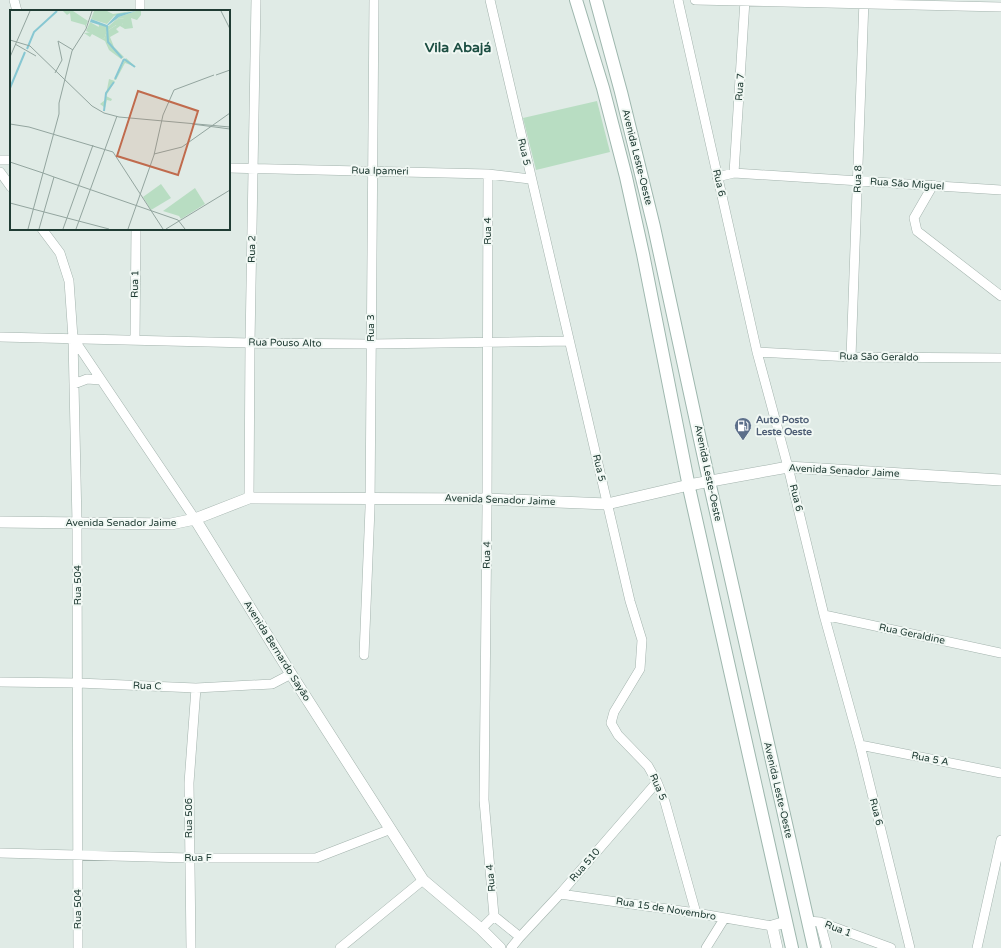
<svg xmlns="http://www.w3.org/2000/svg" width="1001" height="948" font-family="'Varela Round',sans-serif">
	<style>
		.pitch { fill: #b8ddc2 }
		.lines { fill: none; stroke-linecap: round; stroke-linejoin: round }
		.minor-casing { stroke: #a3b3ad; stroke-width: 10 }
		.tertiary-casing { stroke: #a3b3ad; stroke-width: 12 }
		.secondary-casing { stroke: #9eb7ae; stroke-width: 14 }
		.minor { stroke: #fff; stroke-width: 9 }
		.tertiary { stroke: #fff; stroke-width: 11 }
		.secondary { stroke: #fff; stroke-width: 12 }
		.labels { text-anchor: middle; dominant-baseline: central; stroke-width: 4; stroke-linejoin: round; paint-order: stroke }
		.street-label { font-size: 10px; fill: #203c34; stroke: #f1f8f4 }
		.service-label { font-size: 10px; font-weight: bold; fill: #4e5e75; stroke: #f1f8f4; text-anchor: start }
		.district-label { font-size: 14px; font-weight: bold; fill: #1c4e42; stroke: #f1f8f4 }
		.inset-river { fill: none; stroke: #87c7d2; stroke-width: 2 }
		.inset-road { fill: none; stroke: #93a59f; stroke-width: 1 }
		.view { fill: #c06b4d; fill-opacity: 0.15; stroke: #c06b4d; stroke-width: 2 }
		.inset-edge { fill: none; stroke: #203c34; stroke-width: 2 }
	</style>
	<rect width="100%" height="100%" fill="#e0ebe6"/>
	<!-- pitch -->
	<path class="pitch" d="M597,101l13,51 -74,18 -13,-52z"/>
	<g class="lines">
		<defs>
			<path id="minor" d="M14,0l3,11
				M490,0c45,201 93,401 140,601l12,39 -2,29 -26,43 -3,11 7,12 30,31 9,16 8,20 31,111
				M678,0l79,352 31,115 36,148 36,130 50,203
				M695,0l306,7
				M140,11v-11
				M0,160h11
				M229,168l259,6 42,5
				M0,172l11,15
				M734,173l11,-173
				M717,177l17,-4 267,17
				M933,185l-19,33 3,13 84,65
				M42,229l18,24 9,28 4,57 4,185 1,425
				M0,337l250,6 121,1 198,-3
				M73,338l122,181
				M135,340l1,-111
				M757,352l94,5 150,1
				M851,357l13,-357
				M74,384l13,-5 14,1
				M249,498l1,-155 6,-343
				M824,615l177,38
				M364,655l6,-147 4,-508
				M0,682l78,1 118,5 76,-4 19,-10
				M860,745l141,28
				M0,853l189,5h127l75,-29
				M560,894l136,19 76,13
				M494,916l26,21
				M808,921l12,1 71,26
				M820,922l7,26
				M481,929l13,-13 -10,-116 3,-291 1,-335
				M191,948l-2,-165 7,-95
				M340,948l83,-68
				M511,948l9,-11 40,-43 97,-112
				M706,948l18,-29
				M977,948l24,-108"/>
			<path id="tertiary" d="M195,519l96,155 132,206 58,49 19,19
				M0,522l171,2 24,-5 54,-21 238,1 120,5 82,-19 99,-18 213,13
				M777,948l-5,-22 14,-4"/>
			<path id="secondary" d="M576,0l27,88 23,89 17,77 47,238 102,456
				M596,0l25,92 33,135 55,254 105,467"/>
		</defs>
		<!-- minor casing -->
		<use href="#minor" class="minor-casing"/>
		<!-- tertiary casing -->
		<use href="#tertiary" class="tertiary-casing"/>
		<!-- secondary casing -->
		<use href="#secondary" class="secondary-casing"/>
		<!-- minor -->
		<use href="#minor" class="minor"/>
		<!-- tertiary -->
		<use href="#tertiary" class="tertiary"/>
		<!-- secondary -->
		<use href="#secondary" class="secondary"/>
	</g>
	<!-- icons -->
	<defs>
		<symbol id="fuel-pin" viewBox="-11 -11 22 30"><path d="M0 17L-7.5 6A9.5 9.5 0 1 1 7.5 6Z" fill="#5c6f8a" stroke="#f1f8f4"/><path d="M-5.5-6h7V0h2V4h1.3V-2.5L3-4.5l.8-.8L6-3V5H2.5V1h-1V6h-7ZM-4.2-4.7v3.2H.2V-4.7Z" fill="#fff"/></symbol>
	</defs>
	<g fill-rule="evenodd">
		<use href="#fuel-pin" x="733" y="416" width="20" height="27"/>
	</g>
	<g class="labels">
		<!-- street labels -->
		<g class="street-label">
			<text transform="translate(740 87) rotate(-86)">Rua 7</text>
			<text transform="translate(524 152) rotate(77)">Rua 5</text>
			<text transform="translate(637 157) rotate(76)">Avenida Leste-Oeste</text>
			<text transform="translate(380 171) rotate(1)">Rua Ipameri</text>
			<text transform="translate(858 179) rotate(-88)">Rua 8</text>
			<text transform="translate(719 183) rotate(77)">Rua 6</text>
			<text transform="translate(907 184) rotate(4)">Rua São Miguel</text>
			<text transform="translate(488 231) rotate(-90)">Rua 4</text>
			<text transform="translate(252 249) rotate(-89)">Rua 2</text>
			<text transform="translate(135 284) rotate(-89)">Rua 1</text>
			<text transform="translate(371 328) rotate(-90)">Rua 3</text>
			<text transform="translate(285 343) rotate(1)">Rua Pouso Alto</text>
			<text transform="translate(879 357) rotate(1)">Rua São Geraldo</text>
			<text transform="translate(599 468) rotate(77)">Rua 5</text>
			<text transform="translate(844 471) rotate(3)">Avenida Senador Jaime</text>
			<text transform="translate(708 473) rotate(78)">Avenida Leste-Oeste</text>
			<text transform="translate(796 498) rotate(76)">Rua 6</text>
			<text transform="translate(500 500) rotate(2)">Avenida Senador Jaime</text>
			<text x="121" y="523">Avenida Senador Jaime</text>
			<text transform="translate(487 555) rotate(-89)">Rua 4</text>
			<text transform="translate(78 585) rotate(-90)">Rua 504</text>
			<text transform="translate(912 634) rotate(12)">Rua Geraldine</text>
			<text transform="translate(277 651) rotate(58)">Avenida Bernardo Sayão</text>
			<text transform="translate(147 686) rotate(2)">Rua C</text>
			<text transform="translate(930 759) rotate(11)">Rua 5 A</text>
			<text transform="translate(658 787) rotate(67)">Rua 5</text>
			<text transform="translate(778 790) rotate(77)">Avenida Leste-Oeste</text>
			<text transform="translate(876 812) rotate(76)">Rua 6</text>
			<text transform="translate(189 818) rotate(-90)">Rua 506</text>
			<text x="198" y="858">Rua F</text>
			<text transform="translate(585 865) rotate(-49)">Rua 510</text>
			<text transform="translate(491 878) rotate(-95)">Rua 4</text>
			<text transform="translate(78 909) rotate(-90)">Rua 504</text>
			<text transform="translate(666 909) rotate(9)">Rua 15 de Novembro</text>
			<text transform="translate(838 929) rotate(21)">Rua 1</text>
		</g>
		<!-- service labels -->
		<g class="service-label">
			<text x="756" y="420">Auto Posto<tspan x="756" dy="12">Leste Oeste</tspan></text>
		</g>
		<!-- district labels -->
		<g class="district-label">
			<text x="458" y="47">Vila Abajá</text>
		</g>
	</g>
	<!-- overview -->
	<g transform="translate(10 10)">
		<rect width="220" height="220" fill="#e0ebe6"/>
		<path d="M115,8l-3,7h-6l-9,6 -3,8 -18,-8 4,-9 14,8 14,-11z" fill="#b8ddc2"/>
		<path d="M53,1h10l15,10 -3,7v-3l-14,-4 -1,-8 -3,2zM84,1h13l6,3 19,-3 -18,5 -7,8 -16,-5zM126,1h5v4l-4,5 -6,-2 2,10 -8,1 -5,-3 -4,3 3,3 -9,5 4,10 10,10 -3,2 -12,-9 -4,-9 -13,-7 -2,3 -6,-4 9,-1 11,7 3,-8 11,-7 4,1 2,-7 -6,1 -6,6 -9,6 -5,-1 1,-5 10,1 10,-9zM116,48l10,9 -11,-4 -9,17h-2zM99,69l6,2 -9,15 6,3 -1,2 -4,-1 -3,12v-5l-4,-3 5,-4z" fill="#b8ddc2"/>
		<path d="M185,178l10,16 -24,15 -2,-3 -16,-5z" fill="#b8ddc2"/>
		<path d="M151,174l10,14 -20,12 -8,-13z" fill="#b8ddc2"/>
		<path d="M126,1l-17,6 -13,10 -16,-5 1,-3 16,6 10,-11z" fill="#87c7d2"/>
		<path class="inset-river" d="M97,16l1,16 14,16M17,39l7,-17 23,-21M114,49l11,8M105,69l9,-20M0,78l15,-36M94,101l2,-18 8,-11"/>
		<path class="inset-road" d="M211,1l9,18M0,30l20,6 62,60 12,7 15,4 111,10M48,31l15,9M5,34l21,12M0,47l20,-46M45,63l7,-13 -4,-19M206,65l14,-5M0,114l19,3 84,25 50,77M182,114l38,5M144,144l28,-7 48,-34M0,152l33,11 -15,56M44,167l124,43 7,9M0,193l99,26M29,219l15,-52 -11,-4 16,-59v-11l13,-52 14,-22 6,-18M53,219l30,-84M66,219l41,-113M118,219l26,-74 9,-40 11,-25 40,-15M156,219l64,-39"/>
		<path class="view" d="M128,81l60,20 -20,64 -61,-19z"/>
		<rect width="220" height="220" class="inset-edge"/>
	</g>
</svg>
